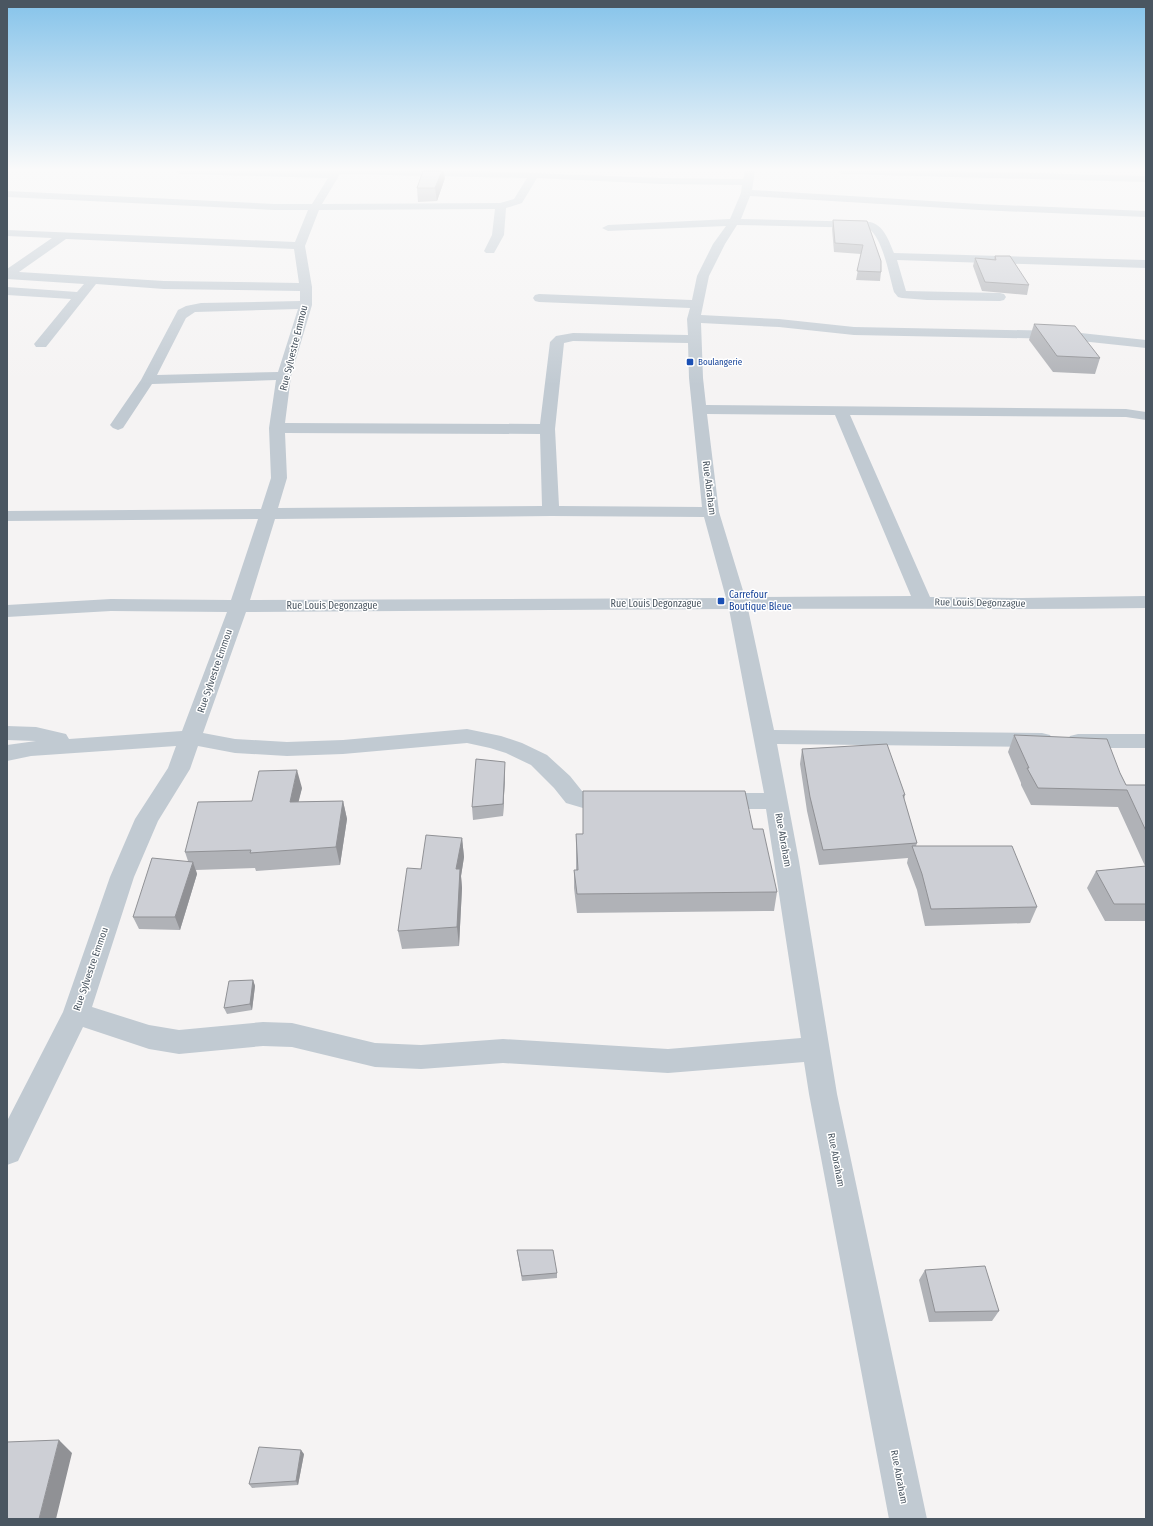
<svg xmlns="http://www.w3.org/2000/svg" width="1153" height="1526" font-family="'Fira Sans Condensed',sans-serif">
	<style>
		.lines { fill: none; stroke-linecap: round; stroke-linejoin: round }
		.street { fill: #c1cad2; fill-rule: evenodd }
		.wall { fill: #b0b2b7 }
		.shaded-wall { fill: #909195 }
		.building { fill: #cdcfd5; stroke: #909195 }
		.transit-dot { fill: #1a4fb4; stroke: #fff; stroke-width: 1.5 }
		.labels { text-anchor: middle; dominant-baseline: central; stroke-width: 3; stroke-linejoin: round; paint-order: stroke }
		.far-transit-label { font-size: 9px; fill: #164399; stroke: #fff; text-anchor: start }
		.street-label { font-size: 10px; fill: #4a5661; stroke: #fff }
		.transit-label { font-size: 10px; fill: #164399; stroke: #fff; text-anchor: start }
	</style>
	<rect width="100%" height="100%" fill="#f5f3f3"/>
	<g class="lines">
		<!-- street -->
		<path class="street" d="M175,171h308l178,7 82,1 2,-8h10l-3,19 227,14 167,7v6l-167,-7 -229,-14 -9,23 129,3c14,3 19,19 24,31l252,7v8l-249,-8 9,31 94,2 4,1 2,3 -2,3 -4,1 -73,-1 -25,-2 -4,-1 -4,-5c-5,-17 -11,-54 -26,-64l-131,-3 -12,19 -16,32 -8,39 78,4 75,8 208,4 84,9v8l-84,-9 -208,-4 -75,-8 -78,-4 2,55 3,27 420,4 20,3v8l-20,-3 -276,-2 80,182 92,1 124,-2v12c-133,2 -265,0 -398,1l26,121 268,3 8,2 3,5 -3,5 -8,2 -265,-3 22,117 38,233 90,425h-38l-80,-425 -5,-32 -136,11 -165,-10 -82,6 -46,-2 -83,-20 -29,-1 -84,8 -30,-5 -66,-22 -65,134 -11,4v-44l56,-109 47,-135 25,-58 33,-51 8,-22 -145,10 -24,5v-16l29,-4 -29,-1v-14l29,1 30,7 3,5 113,-8 45,-119 -116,-1 -104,6v-12l104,-6 120,1 27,-81 -251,2v-10l254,-2 10,-31 -2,-50 7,-48 -124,4 -29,44 -5,2 -5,-2 -3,-3 31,-45 37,-70 8,-4 15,-3 99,-2v-10l-136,-2 -68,-5 -50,63h-10l-2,-3 37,-45 -64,-4v-8l70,5 7,-8 -77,-5v-10l45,-31 -45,-2v-6l288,12 13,-32h-34l-267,-13v-6l267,13h38l16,-26 -148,-4zM340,174h2l185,4 -13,21 -14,4 -178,1zM537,178l124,6 81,1 -1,8 -11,26 -122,6 -6,3 6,3 118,-5 -13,18 -16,32 -5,24 -153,-6 -4,1 -2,3 2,3 4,1 151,6 -3,11 1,16 -115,-2 -17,3 -6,6 -10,82 -255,-1 6,-47 21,-71v-18l-7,-41 14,-36 176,-1 -3,26 -8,16 2,2h8l10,-18 2,-27 16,-5zM66,239l228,10 5,34 -135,-2 -145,-9zM298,309l-20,63 -121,3 29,-57 9,-6zM573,341l115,2 1,35 13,129 -143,-1 -4,-77 9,-86zM707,414l128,1 76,181 -166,1 -26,-85zM285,433l255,1 2,72 -264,2 9,-30zM551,516l153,1 22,81 -476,2 25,-81zM729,609l35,184h-46l-8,2 -3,6 3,6 8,2h48l35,229 -133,11 -165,-10 -82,6 -46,-2 -83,-20 -29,-1 -84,8 -30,-5 -57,-18 42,-130 24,-56 32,-52 8,-23 37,7 52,3 56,-2 124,-11 23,5 16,5 25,12 23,23 12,15 17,5h30l8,-2 3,-6 -3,-6 -8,-2 -31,-1 -12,-15 -23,-21 -25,-12 -21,-7 -34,-7 -124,11 -56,2 -52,-3 -32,-6 43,-121z
			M837,171h117l192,5v6l-304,-8z
			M1078,734h68v14h-68l-8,-2 -3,-5 3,-5z"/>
	</g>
	<!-- wall -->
	<path class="wall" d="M445,178l-8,23 -19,1 -1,-14z
		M833,220l34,1 14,51 -1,9 -24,-1 5,-26 -27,-2 -2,-23z
		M995,256l34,29 -2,10 -45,-4 -9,-25 2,-8 19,1z
		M1034,324l66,34 -5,16 -42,-2 -24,-32z
		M1014,735l106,38 6,12h20v136h-41l-18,-33 9,-17 49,-5 -27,-59 -87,-2 -10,-20v-2l-13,-31z
		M802,749l103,46 -1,5 13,43 -1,3 121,61 -7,16 -105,3 -8,-36 -10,-27 1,-5 -89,7 -12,-54 -7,-47z
		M505,775l-2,41 -30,4 -1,-13z
		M302,788l-4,14 45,-1 4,18 -7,46 -84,6 -1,-3 -59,2 1,4 -17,56 -41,-1 -6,-12 55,-56 -3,-9 67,-51z
		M753,829l24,63 -3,19 -197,2 -3,-25v-18h2v-36z
		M462,838l2,19 -3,19 1,12 -3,58 -57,3 -4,-18 23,-62z
		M253,980l2,6 -3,24 -25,4 -3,-6z
		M517,1250l40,23v5l-35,3z
		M925,1270l74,41 -7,10 -63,1 -10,-42z
		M304,1454l-6,31 -46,3 -3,-4z"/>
	<!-- shaded-wall -->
	<path class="shaded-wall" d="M442,171h2l1,7 -8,23 -2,-13z
		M505,762v13l-2,41v-12z
		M297,770l5,18 -8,32 -4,-18z
		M343,801l4,18 -7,46 -4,-18z
		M462,838l2,19 -3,19 1,12 -3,58 -2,-19 -1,-58z
		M193,862l4,12 -17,56 -5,-13z
		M253,980l2,6 -3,24 -2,-6z
		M59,1440l13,13 -16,66h-17z
		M301,1450l3,4 -6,31 -2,-4z"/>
	<!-- building -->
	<path class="building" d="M423,171h19l-7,17h-18z
		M833,220l34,1 14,40v11l-24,-1 6,-26 -28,-2z
		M995,256h15l19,29 -44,-3 -10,-24 21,2z
		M1034,324l41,2 25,32 -43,-2z
		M1014,735l93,4 13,34 6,12h20v46l-19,-41 -89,-2 -11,-20h2z
		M887,744l18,51h-2l14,48 -94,7 -13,-53 -8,-48z
		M476,759l29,3 -2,42 -31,3z
		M297,770l-7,32 53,-1 -7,46 -86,6 1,-3 -66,2 13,-50 54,-1 7,-30z
		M583,791h162l8,38h10l14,63 -200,2 -3,-24h4l-2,-36h7z
		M426,835l36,3 -6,31h4l-3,58 -59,4 9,-63 14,1z
		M912,846h100l25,61 -106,2 -9,-35z
		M152,858l41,4 -18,55h-42z
		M1146,866v38h-32l-18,-33z
		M253,980l-3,24 -26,4 5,-27z
		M517,1250h36l4,23 -35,3z
		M985,1266l14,45 -64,1 -10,-42z
		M59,1440l-20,79h-32v-77z
		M259,1447l42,3 -5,31 -47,3z"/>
	<!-- sky -->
	<linearGradient id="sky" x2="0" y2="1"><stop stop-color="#85c3ea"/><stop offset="0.44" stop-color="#fafafa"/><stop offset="1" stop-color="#fafafa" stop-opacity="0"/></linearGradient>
	<rect width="1153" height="385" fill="url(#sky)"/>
	<!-- markers -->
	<g class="transit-dot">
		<rect x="686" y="358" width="8" height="8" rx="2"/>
		<rect x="717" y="597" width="8" height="8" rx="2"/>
	</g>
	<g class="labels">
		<!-- far-transit labels -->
		<g class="far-transit-label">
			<text x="698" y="362">Boulangerie</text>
		</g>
		<!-- street labels -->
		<g class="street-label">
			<text transform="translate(294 348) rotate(-76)">Rue Sylvestre Emmou</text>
			<text transform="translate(709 488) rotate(83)">Rue Abraham</text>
			<text transform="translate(980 603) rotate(1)">Rue Louis Degonzague</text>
			<text x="656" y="604">Rue Louis Degonzague</text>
			<text x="332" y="606">Rue Louis Degonzague</text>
			<text transform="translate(215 671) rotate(-71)">Rue Sylvestre Emmou</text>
			<text transform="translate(783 840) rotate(80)">Rue Abraham</text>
			<text transform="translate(91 969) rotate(-71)">Rue Sylvestre Emmou</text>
			<text transform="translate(836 1160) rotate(79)">Rue Abraham</text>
			<text transform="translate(899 1477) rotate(79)">Rue Abraham</text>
		</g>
		<!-- transit labels -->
		<g class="transit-label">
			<text x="729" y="595">Carrefour<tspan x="729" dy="12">Boutique Bleue</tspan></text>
		</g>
	</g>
	<!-- border -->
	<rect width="1153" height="1526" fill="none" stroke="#4a5661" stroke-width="16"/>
</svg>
